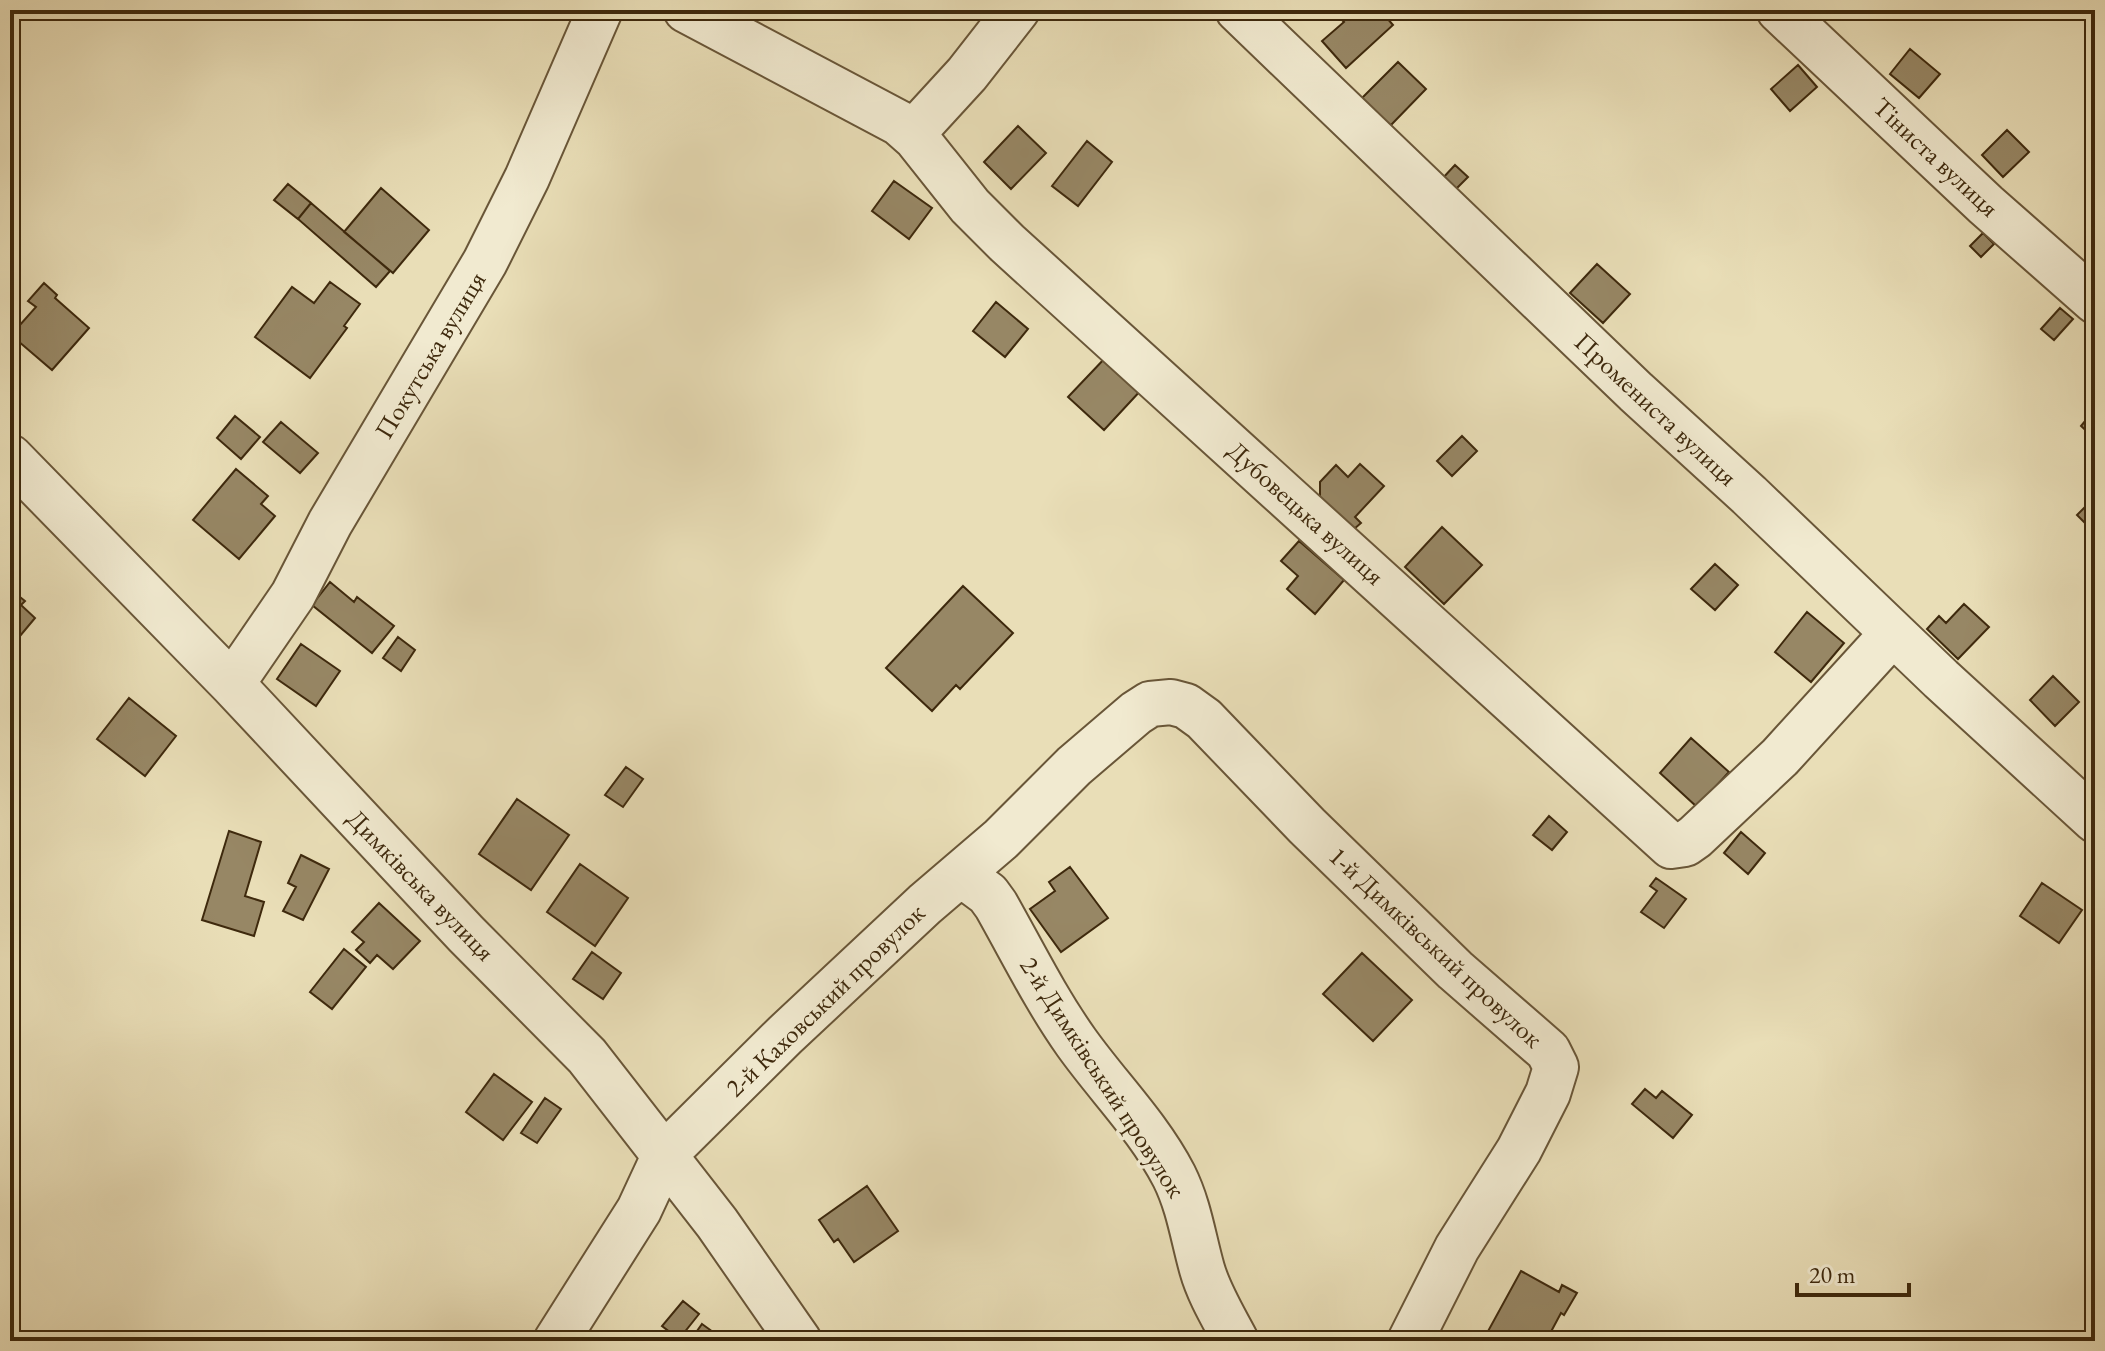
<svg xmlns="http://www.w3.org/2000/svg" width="2105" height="1351" font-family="'EB Garamond',serif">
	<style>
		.building { fill: #978765; stroke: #3e290d; stroke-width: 2 }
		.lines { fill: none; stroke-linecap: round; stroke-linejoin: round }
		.minor-casing { stroke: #695638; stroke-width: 48 }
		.minor { stroke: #f1ead0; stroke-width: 44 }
		.labels { text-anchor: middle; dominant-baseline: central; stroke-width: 7; stroke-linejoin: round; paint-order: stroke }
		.street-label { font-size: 26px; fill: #3e290d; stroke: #f1ead0 }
	</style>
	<rect width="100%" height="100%" fill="#e9deb7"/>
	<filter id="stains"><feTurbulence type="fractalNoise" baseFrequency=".0025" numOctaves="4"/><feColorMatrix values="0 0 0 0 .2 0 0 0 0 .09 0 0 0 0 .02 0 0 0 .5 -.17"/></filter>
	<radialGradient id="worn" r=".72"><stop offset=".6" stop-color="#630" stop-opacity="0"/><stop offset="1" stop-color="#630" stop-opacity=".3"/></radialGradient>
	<!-- building -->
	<path class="building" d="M1333,10h47l13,15 -47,43 -24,-27 22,-19z
		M1910,49l30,25 -21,24 -29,-24z
		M1398,62l28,27 -36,37 -29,-27z
		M1798,65l19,22 -27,24 -19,-22z
		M1018,126l28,27 -35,36 -27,-27z
		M2007,130l22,22 -26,25 -21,-22z
		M1087,141l25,21 -34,44 -26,-20z
		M1455,165l13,12 -15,15 -12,-12z
		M894,181l38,27 -23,31 -37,-28z
		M288,184l23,19 -13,16 -24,-19z
		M381,188l48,42 -36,43 -49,-41z
		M311,203l79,68 -14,16 -78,-68z
		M1983,233l11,11 -13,13 -11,-11z
		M1597,264l33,30 -27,29 -33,-30z
		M330,282l30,22 -16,22 3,2 -37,50 -55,-41 37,-50 22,16z
		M44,283l13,12 -2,3 34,30 -37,42 -41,-35 25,-28 -8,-6z
		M996,302l32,27 -23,28 -32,-26z
		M2060,308l13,11 -19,21 -13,-11z
		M1107,356l36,32 -39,42 -36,-33z
		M2095,409v30l-14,-13z
		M235,416l25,21 -19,22 -24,-21z
		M281,422l37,31 -18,20 -37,-31z
		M1462,436l15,15 -25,25 -15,-15z
		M1360,464l24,22 -29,31 6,6 -8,7 -33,-32v-16l16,-17 12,12z
		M236,469l32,27 -7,8 14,12 -36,43 -46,-39z
		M2095,497v36l-18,-18z
		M1442,527l40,38 -38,39 -39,-37z
		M1299,541l45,39 -29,34 -28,-25 11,-13 -17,-15z
		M1715,564l23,21 -23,25 -24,-21z
		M330,582l24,20 3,-5 37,29 -22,27 -60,-48z
		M963,586l50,47 -53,56 -4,-4 -24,26 -46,-43z
		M10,589l15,12 -4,4 14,13 -25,30z
		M1964,604l25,23 -31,32 -31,-30 12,-13 7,7z
		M1807,612l37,31 -33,39 -36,-30z
		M398,637l17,13 -14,21 -18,-13z
		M301,644l39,27 -24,35 -39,-27z
		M2053,676l26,26 -24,24 -25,-26z
		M129,698l47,38 -31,40 -48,-37z
		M1691,738l38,34 -32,35 -37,-34z
		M626,767l17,12 -20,28 -18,-12z
		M517,799l52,36 -38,55 -52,-36z
		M1549,816l18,16 -15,18 -19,-15z
		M229,831l32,11 -16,54 19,6 -10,34 -52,-16z
		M1741,832l24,21 -17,21 -24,-21z
		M301,855l28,14 -26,51 -20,-9 13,-24 -8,-4z
		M580,864l48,34 -33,48 -48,-34z
		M1070,867l38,51 -47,34 -31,-43 25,-18 -6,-9z
		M1656,878l30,21 -22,29 -23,-16 16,-21 -7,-5z
		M2042,883l40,27 -23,33 -39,-27z
		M379,903l41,38 -27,28 -16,-14 -7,8 -14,-13 8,-8 -12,-10z
		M344,949l22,18 -34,42 -22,-17z
		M592,952l29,21 -18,26 -30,-20z
		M1362,953l50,47 -39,41 -50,-47z
		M494,1074l38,28 -29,38 -37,-28z
		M1645,1089l11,9 6,-7 30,24 -19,23 -41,-34z
		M545,1098l16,11 -24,34 -16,-10z
		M867,1186l31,45 -44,31 -16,-23 -4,3 -15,-22z
		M1521,1271l38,21 3,-7 15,8 -13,22 -3,-2 -15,28h-45l-14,-8z
		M683,1301l16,13 -20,25 -17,-13z
		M702,1324l18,13 -4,4h-26z"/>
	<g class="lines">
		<defs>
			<path id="minor" d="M686,10l213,113 17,15 54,68 37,37 664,603 14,-2 10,-7 85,-80 113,-124
				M1238,10l398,382 113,103 192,184 154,141
				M1779,10l207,195 109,96
				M912,134l55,-60 50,-64
				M10,457l222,227 234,250 121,122 130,167 82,118
				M232,684l61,-89 37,-72 155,-261 42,-84 73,-168
				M961,874l27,20 8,11c26,46 49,93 80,137 32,45 72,84 98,134 15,30 19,61 28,93 7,25 22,49 34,72
				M556,1341l83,-131 26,-56 120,-119 140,-131 76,-65 73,-73 62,-53 14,-9 21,-2 15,4 18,13 103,107 148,144 93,81 8,16 -8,26 -29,57 -62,98 -47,93"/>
		</defs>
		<!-- minor casing -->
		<use href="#minor" class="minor-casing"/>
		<!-- minor -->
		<use href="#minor" class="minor"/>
	</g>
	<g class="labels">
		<!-- street labels -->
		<g class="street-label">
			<text transform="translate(1936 157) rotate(43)">Тіниста вулиця</text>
			<text transform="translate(430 355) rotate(-59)">Покутська вулиця</text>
			<text transform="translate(1656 409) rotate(43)">Промениста вулиця</text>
			<text transform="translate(1306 513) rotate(42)">Дубовецька вулиця</text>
			<text transform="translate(421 885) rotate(46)">Димківська вулиця</text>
			<text transform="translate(1436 947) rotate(43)">1-й Димківський провулок</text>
			<text transform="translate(825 1000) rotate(-44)">2-й Каховський провулок</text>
			<text transform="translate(1103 1077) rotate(57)">2-й Димківський провулок</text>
		</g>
	</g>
	<!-- margin -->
	<rect width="2105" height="1351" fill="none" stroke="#e9deb7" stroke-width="40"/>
	<rect x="12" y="12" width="2081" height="1327" fill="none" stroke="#3e290d" stroke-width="4"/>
	<rect x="20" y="20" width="2065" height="1311" fill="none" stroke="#3e290d" stroke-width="2"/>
	<!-- scale -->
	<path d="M1797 1283v12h112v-12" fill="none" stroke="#3e290d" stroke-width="4"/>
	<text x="1809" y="1283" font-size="24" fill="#3e290d" stroke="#f1ead0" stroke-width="6" paint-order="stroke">20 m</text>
	<rect width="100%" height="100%" filter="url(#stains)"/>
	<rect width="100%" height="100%" fill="url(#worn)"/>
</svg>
